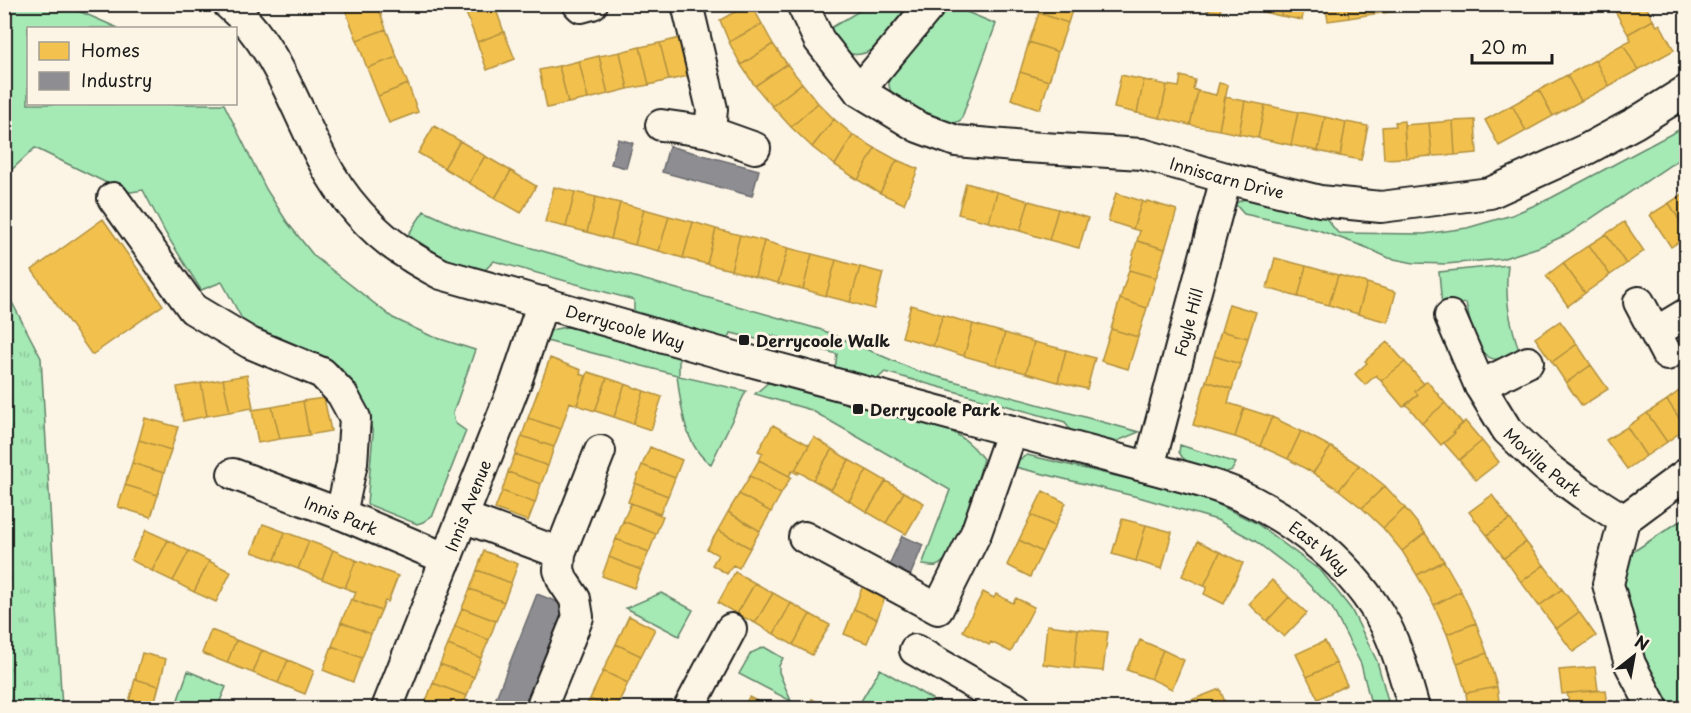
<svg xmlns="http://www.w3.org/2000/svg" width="1691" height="713" font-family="'Playpen Sans',sans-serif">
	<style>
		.grass { fill: #a5e9b5; stroke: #608268; stroke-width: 1.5 }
		.park { fill: url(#park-tufts); stroke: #608268; stroke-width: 1.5 }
		.homes { fill: #f2c14e; stroke: #b2903f; stroke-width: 1.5 }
		.industry { fill: #8d8d92; stroke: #6b6b6f; stroke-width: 1.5 }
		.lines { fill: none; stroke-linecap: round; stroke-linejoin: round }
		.minor-casing { stroke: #1c1c1c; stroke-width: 34 }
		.minor { stroke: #fcf5e5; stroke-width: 30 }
		.poi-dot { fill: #1c1c1c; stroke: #fcf5e5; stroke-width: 2 }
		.labels { text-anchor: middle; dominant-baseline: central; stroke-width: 6; stroke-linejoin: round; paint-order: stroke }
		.street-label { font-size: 16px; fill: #1c1c1c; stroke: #fcf5e5 }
		.poi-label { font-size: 16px; font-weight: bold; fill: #1c1c1c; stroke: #fcf5e5; text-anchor: start }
	</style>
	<defs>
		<pattern id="park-tufts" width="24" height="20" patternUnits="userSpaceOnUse" patternTransform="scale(1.5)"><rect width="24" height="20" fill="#a5e9b5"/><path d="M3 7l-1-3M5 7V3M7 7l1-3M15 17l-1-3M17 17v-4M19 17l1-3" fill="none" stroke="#8dc79b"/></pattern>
	</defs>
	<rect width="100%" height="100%" fill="#fcf5e5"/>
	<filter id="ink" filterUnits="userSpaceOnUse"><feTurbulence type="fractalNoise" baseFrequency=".0167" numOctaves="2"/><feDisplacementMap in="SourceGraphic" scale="12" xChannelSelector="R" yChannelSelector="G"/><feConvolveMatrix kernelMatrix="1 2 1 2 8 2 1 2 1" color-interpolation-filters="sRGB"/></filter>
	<g filter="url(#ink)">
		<!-- grass -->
		<path class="grass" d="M5,5h60l53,23h-90v76h196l42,85 21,33 27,34 79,62 38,18 44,14 -22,63 2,10 11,8 -33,84 -10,7 -6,2 -50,-20 6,-71 -13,-40 -22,-28 -26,-14 -52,-17 -23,-10 5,-5 -20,-37 -21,8 -35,-56 -23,-44 -12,2 -10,-2 -86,-42 -30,28z
			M869,5h40l-37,45c-25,12 -32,-1 -43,-21z
			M952,6l44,18 -35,96 -6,3 -7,-1 -53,-24c-7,-9 -7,-15 -5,-25l51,-62 5,-4z
			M1686,126v31l-11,5 -107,72 -29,13 -38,12 -55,5 -32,-1 -25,-5 -24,-11 -47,-17 -74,-16 -9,-10c17,-14 60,2 80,6l-1,5 11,2 13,16 86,1 43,-6 45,-13 39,-17z
			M424,211l37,17 361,102 95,41 222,61 -31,13 -37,-13 -6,-10 -180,-50 -11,10 -39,-13 2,-15 -71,-20 -6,6 -29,-7 -3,7 -94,-29v-11l-140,-39 -10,10 -37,-11 -39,-25z
			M1508,265c-4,34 2,57 12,89 -6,1 -13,4 -19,5 -26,4 -31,-38 -35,-56l-24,4 -3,-35z
			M568,327l16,3 95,26v20l67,15 -35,73c-27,-17 -30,-59 -34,-89l-138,-36c9,-9 17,-11 29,-12z
			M770,381l179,49c15,8 24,15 34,29 -5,21 -25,101 -47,107 -4,1 -10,-1 -14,-1l28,-75 -139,-80 -56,-16z
			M1180,445l56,18 -4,7 -8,3 -35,-10 -7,-6 -3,-5z
			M1027,455l131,31 55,16 43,21 66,49 29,37 26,52 13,47h-18l-11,-44 -29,-56 -36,-36 -41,-31 -38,-21 -75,-22 -131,-32 7,-6z
			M1686,517v191h-28l-32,-79 -4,-70z
			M661,593l32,17 -14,26 -53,-28z
			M764,647l19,11 -4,8v6l12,29 -52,-27 12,-21z
			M880,669l52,30 -5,9h-52l-14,-7z
			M188,671l38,16 -9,21h-42z"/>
		<!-- park -->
		<path class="park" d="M4,287l37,71 21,350h-57z"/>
		<!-- homes -->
		<path class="homes" d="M343,4h24l-21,8z
			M367,4h10l9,25 -29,11 -11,-28z
			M463,4h29l-26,9z
			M492,4h2l10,28 -27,10 -11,-29z
			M749,4h2l11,20 -33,18 -9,-22z
			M1042,4h32l-6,19 -29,-10z
			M1208,4h14l-2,8 -13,-2z
			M1230,4h29l-1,7z
			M1259,4h24l-2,12 -23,-5z
			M1283,4h22l-3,16 -21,-4z
			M1325,4h22l2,14 -21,3z
			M1347,4h25l2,10 -25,4z
			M1372,4h26l1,7 -25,3z
			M1398,4h24v3l-23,4z
			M1611,4h34l8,16 -25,14z
			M1039,13l29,10 -10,29 -29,-10z
			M1653,20l4,6 3,-2 14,26 -36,20 -15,-26 8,-4 -3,-6z
			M762,24l11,20 -32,21 -12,-23z
			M386,29l11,28 -30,11 -10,-28z
			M504,32l11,27 -28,11 -10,-28z
			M680,38l9,38 -20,4 -9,-37z
			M1029,42l29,10 -9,29 -29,-9z
			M660,43l9,37 -20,5 -9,-38z
			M773,44l14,20 -32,22 -14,-21z
			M1623,44l15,26 -29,16 -14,-26z
			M640,47l9,38 -21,4 -8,-37z
			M620,52l8,37 -20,5 -9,-38z
			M599,56l9,38 -20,5 -9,-38z
			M397,57l11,27 -30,12 -11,-28z
			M1595,60l14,26 -28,15 -14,-26z
			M579,61l9,38 -20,4 -9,-37z
			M787,64l15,19 -30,23 -17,-20z
			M559,66l9,37 -21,5 -8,-38z
			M1020,72l29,9 -9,28 -29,-10z
			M1121,75l23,5 -7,33 -23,-5z
			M1567,75l14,26 -28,15 -14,-26z
			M1181,76l14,4 -2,9 5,2 -8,34 -30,-7 7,-33 12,2z
			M1144,80l23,5 -7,33 -23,-5z
			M802,83l16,20 -27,24 -19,-21z
			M1219,83l9,2 -9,45 -29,-5 8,-34 18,4z
			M408,84l10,28 -29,11 -11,-27z
			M1539,90l14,26 -27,15 -14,-26z
			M1225,97l20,4 -6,33 -20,-4z
			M1245,101l20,4 -7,33 -19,-4z
			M818,103l16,16 -22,28 -21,-20z
			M1265,105l33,7 -7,33 -33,-7z
			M1512,105l14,26 -27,15 -14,-26z
			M1298,112l27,5 -7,34 -27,-6z
			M1325,117l21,5 -6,34 -22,-5z
			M834,119l19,16 -18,30 -23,-18z
			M1475,120l2,33 -22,2 -2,-34z
			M1404,121l2,37 -22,1 -2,-32 14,-1 -1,-4z
			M1453,121l2,34 -23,1 -3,-33z
			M1346,122l22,4 -7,34 -21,-4z
			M1429,123l3,33 -26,2 -2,-33z
			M434,126l26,15 -16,27 -26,-15z
			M853,135l22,13 -17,32 -23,-15z
			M460,141l25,15 -16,27 -25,-15z
			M875,148l22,12 -17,33 -22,-13z
			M485,156l26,15 -16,27 -26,-15z
			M897,160l21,9 -14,35 -24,-11z
			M511,171l25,15 -15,27 -26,-15z
			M966,183l31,9 -8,30 -31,-8z
			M554,187l21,5 -9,35 -21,-5z
			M575,192l21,5 -9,35 -21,-5z
			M997,192l32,9 -9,30 -31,-9z
			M1686,192v39l-17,-28z
			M1116,193l26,8 -9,28 -25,-8z
			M596,197l24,6 -9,36 -24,-7z
			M1029,201l29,8 -9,31 -29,-9z
			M1142,201l4,2 1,-2 30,9 -12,39 -28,-8 3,-10 -7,-2z
			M620,203l24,6 -9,36 -24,-6z
			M1669,203l17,28v6l-15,10 -21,-32z
			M644,209l25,7 -10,35 -24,-6z
			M1058,209l30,9 -9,30 -30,-8z
			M669,216l24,6 -10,36 -24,-7z
			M103,219l60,86 -71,50 -60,-85z
			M693,222l23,7 -9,35 -24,-6z
			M1624,222l20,29 -18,13 -20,-30z
			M716,229l24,6 -9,35 -24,-6z
			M1606,234l20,30 -16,11 -21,-30z
			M740,235l24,6 -9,36 -24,-7z
			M764,241l24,7 -10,35 -23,-6z
			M1137,241l28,8 -9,29 -27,-8z
			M1589,245l21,30 -25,18 -22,-30z
			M788,248l24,6 -9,35 -25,-6z
			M812,254l24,6 -10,36 -23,-7z
			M1275,258l31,8 -8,31 -31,-9z
			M836,260l24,7 -10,35 -24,-6z
			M1563,263l22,30 -17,13 -22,-30z
			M1306,266l32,9 -9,30 -31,-8z
			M860,267l23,6 -9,36 -24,-7z
			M1129,270l27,8 -9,30 -27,-9z
			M1338,275l29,8 -9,31 -29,-9z
			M1367,283l29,9 -8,30 -30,-8z
			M1120,299l27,9 -9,29 -27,-8z
			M1229,304l27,8 -8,26 -27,-7z
			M911,305l32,10 -10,31 -31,-9z
			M943,315l30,9 -9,32 -31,-10z
			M1560,321l17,23 -25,18 -17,-24z
			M973,324l32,9 -9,32 -32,-9z
			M1111,329l27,8 -10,32 -27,-8z
			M1221,331l27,7 -8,26 -26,-8z
			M1005,333l29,9 -8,31 -30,-8z
			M1034,342l32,8 -8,32 -32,-9z
			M1387,342l18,20 -24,19 -5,-6 -11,10 -10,-11 12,-11 -2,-2z
			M1577,344l14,21 -25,18 -14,-21z
			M1066,350l29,8 -8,31 -29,-7z
			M1214,356l26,8 -8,25 -26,-8z
			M550,358l31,12 -1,4 6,2 -9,29 -7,-3 -9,27 -33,-11z
			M1405,362l19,22 -9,7 3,4 -15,12 -22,-26z
			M1591,365l17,24 -26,17 -16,-23z
			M588,372l19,6 -12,33 -18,-6z
			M247,375l6,33 -23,4 -7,-33z
			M607,378l18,6 -11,33 -19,-6z
			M223,379l7,33 -23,4 -6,-33z
			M1206,381l26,8 -4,14 16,5 -9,29 -42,-12z
			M1427,381l18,22 -23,20 -16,-19 12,-9 -3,-4z
			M201,383l6,33 -24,5 -6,-34z
			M625,384l19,7 -11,33 -19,-7z
			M1686,386v42l-19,-28z
			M644,391l18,6 -11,33 -18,-6z
			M324,398l7,33 -22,4 -6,-34z
			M1667,400l19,28 -19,14 -20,-29z
			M303,401l6,34 -29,4 -8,-32z
			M1445,403l18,21 -10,8 2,1 -14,12 -19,-22z
			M272,407l8,32 -22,4 -6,-33z
			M1244,408l28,9 -12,29 -25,-9z
			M1647,413l20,29 -21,14 -19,-29z
			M1272,417l29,14 -13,28 -28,-13z
			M145,418l33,9 -7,23 -32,-10z
			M528,418l33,11 -7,18 -32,-11z
			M1465,421l17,20 -23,19 -15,-17 11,-10 -2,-1z
			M773,425l36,20 -14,25 4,2 -1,2 -6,-3 -3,5 -30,-16 4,-7 -5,-2z
			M1627,427l19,29 -19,13 -21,-29z
			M1301,431l30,16 -18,26 -25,-14z
			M522,436l32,11 -6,19 -33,-12z
			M814,437l18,12 -19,31 -18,-10z
			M139,440l32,10 -7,23 -32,-10z
			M1482,441l17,21 -23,18 -17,-20z
			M650,447l32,13 -7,18 -33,-13z
			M1331,447l28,18 -20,25 -26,-17z
			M832,449l17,11 -18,30 -18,-10z
			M515,454l33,12 -7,18 -33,-12z
			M759,460l32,17 -10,17 -31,-18z
			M849,460l18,10 -18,31 -18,-11z
			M132,463l32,10 -6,22 -33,-10z
			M642,465l33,13 -7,18 -33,-13z
			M1359,465l26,21 -23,22 -23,-18z
			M867,470l19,11 -19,31 -18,-11z
			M508,472l33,12 -6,19 -33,-12z
			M750,476l31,18 -10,18 -32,-18z
			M886,481l18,11 -18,31 -19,-11z
			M635,483l33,13 -8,18 -32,-12z
			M125,485l33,10 -7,22 -33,-10z
			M1385,486l20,22 -22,20 -21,-20z
			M502,491l33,12 -7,18 -33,-12z
			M1043,491l23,12 -11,23 -24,-11z
			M904,492l20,11 -18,31 -20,-11z
			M739,494l32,18 -11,19 -32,-19z
			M1492,495l18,24 -23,16 -18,-23z
			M631,503l32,13 -7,18 -33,-13z
			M1405,508l20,25 -23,18 -19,-23z
			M728,512l32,19 -10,17 -32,-18z
			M1031,515l24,11 -13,26 -23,-12z
			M1122,519l24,6 -10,36 -24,-7z
			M1510,519l16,23 -22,16 -17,-23z
			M623,521l33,13 -7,18 -33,-13z
			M263,524l22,8 -10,28 -23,-8z
			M1146,525l26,7 -10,37 -26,-8z
			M146,530l22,10 -16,31 -21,-11z
			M718,530l32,18 -11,20 -6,-3 -6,9 -15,-9 6,-10 -11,-6z
			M285,532l24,9 -11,28 -23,-9z
			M1425,533l19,28 -27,14 -15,-24z
			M616,539l33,13 -8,18 -32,-13z
			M168,540l21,11 -16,30 -21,-10z
			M1019,540l23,12 -12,25 -23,-12z
			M309,541l24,9 -11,29 -24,-10z
			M1198,541l22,11 -16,34 -22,-10z
			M1526,542l18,23 -23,17 -17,-24z
			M333,550l23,10 -11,28 -23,-9z
			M189,551l20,10 -15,31 -21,-11z
			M484,551l34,13 -7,19 -34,-13z
			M1220,552l23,11 -19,41 -20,-10 3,-7 -3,-1z
			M609,557l32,13 -7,18 -32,-12z
			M356,560l42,16 -10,26 -3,-1 -4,10 -28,-11 3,-8 -11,-4z
			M209,561l22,11 -15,30 -22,-10z
			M1444,561l17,30 -27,14 -17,-30z
			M1544,565l18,24 -23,17 -18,-24z
			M477,570l34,13 -7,19 -34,-13z
			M735,572l20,11 -18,31 -19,-11z
			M1272,580l17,17 -22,24 -18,-17z
			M755,583l18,10 -18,30 -18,-9z
			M863,585l23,10 -9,24 -23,-10z
			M470,589l34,13 -8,19 -34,-13z
			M1562,589l17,23 -23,17 -17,-23z
			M1461,591l15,32 -29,11 -13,-29z
			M983,592l11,6 2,-4 17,9 3,-5 18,9 -23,45 -20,-10 -2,3 -26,-14z
			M773,593l18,10 -17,31 -19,-11z
			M1289,597l18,16 -23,24 -17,-16z
			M351,599l30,12 -10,23 -30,-12z
			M791,603l19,11 -17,31 -19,-11z
			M462,608l34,13 -7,19 -34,-14z
			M854,609l23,10 -10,24 -23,-9z
			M1579,612l17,24 -23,16 -17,-23z
			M810,614l20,11 -18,30 -19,-10z
			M629,616l26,13 -14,27 -25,-12z
			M341,622l30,12 -9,24 -30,-12z
			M1476,623l11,30 -30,10 -10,-29z
			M1047,625l31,4 -4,39 -31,-4z
			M455,626l34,14 -8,18 -33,-13z
			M1078,629l30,3 -5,39 -29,-3z
			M211,630l25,10 -9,23 -25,-10z
			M236,640l26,10 -9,23 -26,-10z
			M1140,640l23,10 -12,29 -24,-9z
			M1325,641l11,22 -29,14 -11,-23z
			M616,644l25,12 -13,27 -25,-12z
			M448,645l33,13 -7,19 -34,-13z
			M332,646l30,12 -9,24 -30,-12z
			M262,650l26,10 -10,23 -25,-10z
			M1163,650l21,10 -12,29 -21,-10z
			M142,653l24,6 -7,27 -24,-7z
			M1487,653l10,34 -31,6 -9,-30z
			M288,660l26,11 -9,23 -27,-11z
			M1336,663l11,22 -29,14 -11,-22z
			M440,664l34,13 -7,19 -34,-13z
			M1595,667l3,23 -36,4 -3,-24z
			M603,671l25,12 -12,25h-6l-20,-9z
			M135,679l24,7 -6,22h-16l-9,-2z
			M433,683l34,13 -5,12h-19l-17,-7z
			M1497,687l3,21h-32l-2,-15z
			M1220,689l7,19h-36l-2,-7z
			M1606,690l2,18h-38l-3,-15z
			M749,697l21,11h-27z
			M590,699l20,9h-25z
			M812,699l16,9h-22z
			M426,701l17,7h-20z"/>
		<!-- industry -->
		<path class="industry" d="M618,139l15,4 -7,25 -15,-4z
			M669,146l90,24 -7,26 -90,-24z
			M902,536l21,9 -15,36 -22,-9z
			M537,594l28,11 -40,103h-33z"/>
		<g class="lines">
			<defs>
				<g id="minor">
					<path id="s1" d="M228,4c48,40 66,102 94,155 19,38 51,75 88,97 10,7 21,12 31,18l283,80 438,117c23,6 48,12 70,21 63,27 121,73 154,134 13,26 20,55 28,82"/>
					<path d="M578,4l3,3 11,-3"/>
					<path d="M687,4l25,105 -2,23"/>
					<path id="s2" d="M802,4l17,36 40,51 59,36 38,14 70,6 116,7 84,24 94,23 61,6 109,-14 97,-44 48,-26 51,-32"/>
					<path d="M859,91l72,-87"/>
					<path d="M661,125l49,7 45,16"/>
					<path d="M113,198l80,111 57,34 72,30 20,21 13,24 -3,45 -11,51"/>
					<path d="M1639,302l28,53"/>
					<path id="s3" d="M1450,316l30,70 27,44 39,37 37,27 41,26"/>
					<path d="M1656,332l30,-18"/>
					<path d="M1480,386l48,-24"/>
					<path id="s4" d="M1149,467l77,-289"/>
					<path id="s5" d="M233,474l108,40 106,45"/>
					<path d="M463,517l97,36"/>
					<path d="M804,537l134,72 38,-76 36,-102"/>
					<path d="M915,650l101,58"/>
					<path id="s6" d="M387,708l129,-326 27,-80"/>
					<path d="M541,708l37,-91 -3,-18 -12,-18 -4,-11 1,-17 40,-102"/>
					<path d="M689,708l42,-79"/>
					<path d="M1653,708l-23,-44 -22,-80 16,-64 62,-46"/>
				</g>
			</defs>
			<!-- minor casing -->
			<use href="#minor" class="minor-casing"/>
			<!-- minor -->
			<use href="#minor" class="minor"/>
		</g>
	</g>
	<!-- markers -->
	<g class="poi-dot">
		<rect x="738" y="334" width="12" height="12" rx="3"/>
		<rect x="852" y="403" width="12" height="12" rx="3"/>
	</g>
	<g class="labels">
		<!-- street labels -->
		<g class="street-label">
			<text stroke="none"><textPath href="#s2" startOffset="489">Inniscarn Drive</textPath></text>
			<text stroke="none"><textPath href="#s4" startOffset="150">Foyle Hill</textPath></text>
			<text stroke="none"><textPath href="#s1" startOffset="543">Derrycoole Way</textPath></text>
			<text stroke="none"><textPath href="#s3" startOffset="176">Movilla Park</textPath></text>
			<text stroke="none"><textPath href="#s6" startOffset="218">Innis Avenue</textPath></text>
			<text stroke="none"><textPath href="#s5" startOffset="116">Innis Park</textPath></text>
			<text stroke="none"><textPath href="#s1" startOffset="1276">East Way</textPath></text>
		</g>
		<!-- poi labels -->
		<g class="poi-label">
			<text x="756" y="340">Derrycoole Walk</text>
			<text x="870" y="409">Derrycoole Park</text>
		</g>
	</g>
	<!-- margin -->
	<rect width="1691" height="713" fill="none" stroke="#fcf5e5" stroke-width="24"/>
	<rect x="12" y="12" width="1667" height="689" fill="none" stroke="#1c1c1c" stroke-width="2" filter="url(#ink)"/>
	<!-- legend -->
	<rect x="27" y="27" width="210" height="78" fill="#fcf5e5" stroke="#a29e95" stroke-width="1.5"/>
	<rect x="39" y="42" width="30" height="18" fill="#f2c14e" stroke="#a29e95" stroke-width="1.5"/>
	<text x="81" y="57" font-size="18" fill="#1c1c1c">Homes</text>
	<rect x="39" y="72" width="30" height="18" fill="#8d8d92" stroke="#a29e95" stroke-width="1.5"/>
	<text x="81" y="87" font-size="18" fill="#1c1c1c">Industry</text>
	<!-- north arrow -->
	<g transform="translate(1634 656) rotate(31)" stroke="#fcf5e5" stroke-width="4.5" paint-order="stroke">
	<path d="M0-4.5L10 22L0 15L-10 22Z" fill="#1c1c1c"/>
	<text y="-9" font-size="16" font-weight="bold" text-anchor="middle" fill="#1c1c1c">N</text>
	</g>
	<!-- scale -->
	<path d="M1472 54v9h80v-9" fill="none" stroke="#1c1c1c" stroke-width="3"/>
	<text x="1481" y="54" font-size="18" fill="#1c1c1c" stroke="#fcf5e5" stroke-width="4.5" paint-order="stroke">20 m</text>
</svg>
